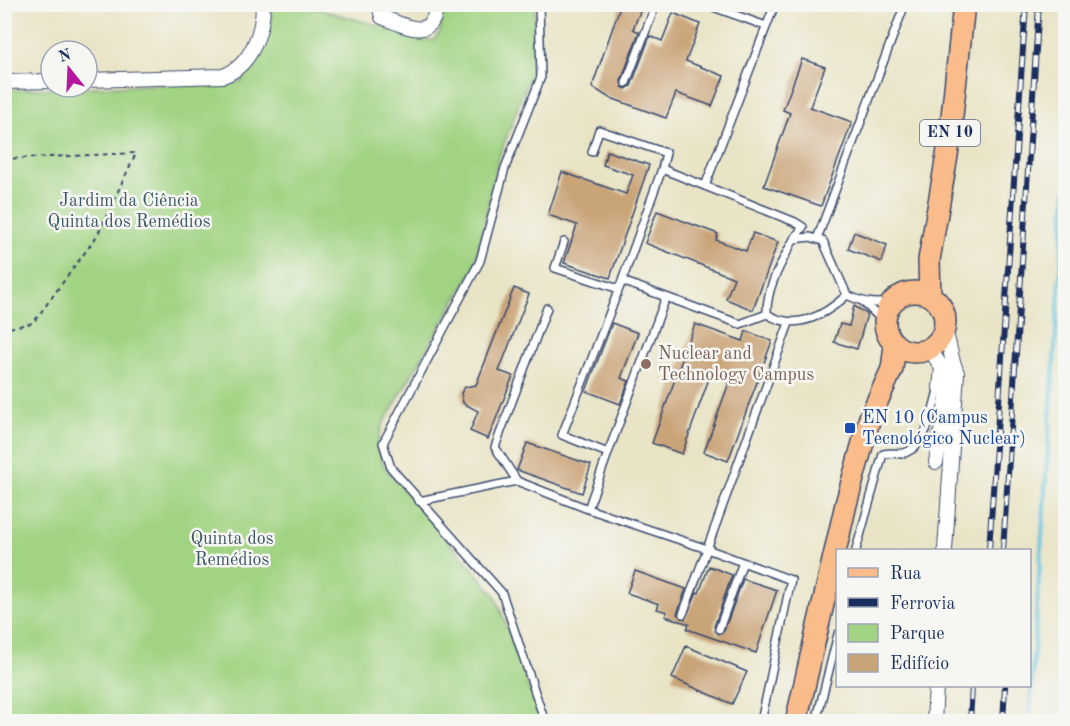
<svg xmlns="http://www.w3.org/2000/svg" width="1070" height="726" font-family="'Old Standard TT',serif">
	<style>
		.green { fill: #a1d382; stroke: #5e8170; stroke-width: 1.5 }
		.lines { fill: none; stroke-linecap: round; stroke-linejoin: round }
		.stream { stroke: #61c3df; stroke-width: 4 }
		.building { fill: #caa479 }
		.service-casing { stroke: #3a4a6e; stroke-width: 10 }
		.minor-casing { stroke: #3a4a6e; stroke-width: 16 }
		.primary-casing { stroke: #3a4a6e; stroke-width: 24 }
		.path { stroke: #3a4a6e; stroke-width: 2; stroke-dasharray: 4.5 4.5; stroke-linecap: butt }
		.service { stroke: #fff; stroke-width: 7 }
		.minor { stroke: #fff; stroke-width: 14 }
		.primary { stroke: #f9bc8a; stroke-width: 21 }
		.rail-casing { stroke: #1b2f5e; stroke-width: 6 }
		.rail { stroke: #f6f6f2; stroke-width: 4; stroke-dasharray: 11; stroke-linecap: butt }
		.education-dot { fill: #8d6e63; stroke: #f6f6f2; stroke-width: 2 }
		.transit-dot { fill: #1a4fb4; stroke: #f6f6f2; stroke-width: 2 }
		.labels { text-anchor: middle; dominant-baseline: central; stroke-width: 5; stroke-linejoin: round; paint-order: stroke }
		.shield { fill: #f6f6f2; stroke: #5d6b8a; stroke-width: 1.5 }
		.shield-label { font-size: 16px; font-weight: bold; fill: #1b2f5e }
		.park-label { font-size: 18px; fill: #3c5867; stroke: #f6f6f2 }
		.education-label { font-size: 18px; fill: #785e54; stroke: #f6f6f2; text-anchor: start }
		.transit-label { font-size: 18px; fill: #164399; stroke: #f6f6f2; text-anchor: start }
	</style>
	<rect width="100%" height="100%" fill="#f6f6f2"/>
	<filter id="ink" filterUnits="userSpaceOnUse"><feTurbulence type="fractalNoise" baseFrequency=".0167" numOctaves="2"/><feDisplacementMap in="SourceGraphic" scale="12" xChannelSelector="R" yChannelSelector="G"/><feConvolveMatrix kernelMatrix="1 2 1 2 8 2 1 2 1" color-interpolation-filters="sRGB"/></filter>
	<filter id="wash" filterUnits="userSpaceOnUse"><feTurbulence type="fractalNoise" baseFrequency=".008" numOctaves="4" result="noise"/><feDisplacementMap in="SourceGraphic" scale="24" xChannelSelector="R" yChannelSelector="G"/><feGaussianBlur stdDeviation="1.35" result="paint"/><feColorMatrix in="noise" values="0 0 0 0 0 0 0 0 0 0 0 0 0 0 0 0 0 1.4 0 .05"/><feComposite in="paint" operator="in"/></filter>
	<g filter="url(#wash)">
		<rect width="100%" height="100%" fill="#e9e4c6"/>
		<!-- green -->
		<path class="green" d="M304,5l129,36 7,-9 2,-27h93l-1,59 -36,96 -24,108 -92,158 -4,15 5,24 112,130 46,126h-536v-631l236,-8 28,-52 3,-23z"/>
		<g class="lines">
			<!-- stream -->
			<path class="stream" d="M1029,722l37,-532"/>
		</g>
		<g id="blocks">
			<!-- building -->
			<path class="building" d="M621,4h22l-10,25 6,3 -18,49 1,6 4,2 5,-3 19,-50 12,5 11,-28 27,11 -14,37 38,15 -12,30 -36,-13 -10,25 -58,-21 -16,-10z
				M802,59l23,8 -15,40 42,15 -31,84 -57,-20 26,-73 -7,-3z
				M607,151l42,14 -39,113 -46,-15 13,-38 -29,-10 14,-43 64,22 7,-19 -30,-10z
				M657,211l61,23 -2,6 30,11 7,-18 25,9 -25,68 -27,-11 8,-21 -89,-35z
				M854,232l33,13 -5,17 -34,-13z
				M514,288l15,6 -30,77 14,5 -25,63 -18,-8 8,-20 -15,-8 -2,-10 4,-6 11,-2z
				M854,306l13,8 -10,35 -23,-7 6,-18 9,2z
				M612,323l26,10 -17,45 8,3 -9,23 -34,-13z
				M695,324l48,17 3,-10 26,10 -44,120 -24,-9 26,-72 -19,-7 -29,81 -30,-11z
				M527,443l64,22 -9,28 -65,-23z
				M709,566l23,9 -18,52 4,7 6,-3 19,-52 34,11 -21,63 -69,-24 2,-5 -24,-8 2,-4 -10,-3 2,-5 -32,-11 8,-22 51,18 -9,25 8,5 12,-27 2,1z
				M686,646l61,26 -15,32 -60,-26z"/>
		</g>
	</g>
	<g filter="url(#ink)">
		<use href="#blocks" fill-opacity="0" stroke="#3a4a6e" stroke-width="1.5"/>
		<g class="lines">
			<defs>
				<path id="service" d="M539,4l2,73 -36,91 -25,93 -97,182 8,25 111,125 43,129
					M705,4l61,22
					M775,4l-70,182 90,36 8,5 -9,12
					M626,83l30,-79
					M592,152l7,-22 67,23 -4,16
					M705,186l-43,-17 -40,112 118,43 27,-10
					M817,239l88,-235
					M564,242l-9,26 64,21
					M622,281l-60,154 46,18 58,-156
					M847,295c-23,21 -51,37 -80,19 -1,-27 15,-52 27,-75l16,-2 13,4 24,54c17,8 29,10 46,6
					M864,303l17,16 6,14
					M547,308l-52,139 22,34 71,28
					M608,453l-20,56 119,40 82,-226
					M419,501l98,-20
					M856,550l27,-96c7,-2 18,1 24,-2 21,-9 26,-45 32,-65
					M683,614l24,-65 84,31 -30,142
					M719,629l24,-67
					M816,722l22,-88"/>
				<path id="minor" d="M379,4l3,13c24,9 51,26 55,-13
					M87,80l136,-4c28,-10 40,-44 40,-72
					M4,82l47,-1
					M930,349l12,19 -2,20
					M936,462l17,-100 -8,-33
					M945,550l12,-177 -4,-11
					M934,722l2,-36"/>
				<path id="primary" d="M885 322a30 30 0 1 1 60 0a30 30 0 1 1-60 0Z
					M930,296l-1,-36 20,-116 15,-140
					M796,722l50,-218 24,-87 22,-48 3,-24"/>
			</defs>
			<!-- service casing -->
			<use href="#service" class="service-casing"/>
			<!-- minor casing -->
			<use href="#minor" class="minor-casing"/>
			<!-- primary casing -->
			<use href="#primary" class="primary-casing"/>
			<!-- path -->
			<path class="path" d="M4,159l132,-6 -39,83 -64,87 -29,6"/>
			<!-- service -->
			<use href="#service" class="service"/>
			<!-- minor -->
			<use href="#minor" class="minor"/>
			<!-- primary -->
			<use href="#primary" class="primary"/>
			<defs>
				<path id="rail" d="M989,550l37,-546
					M1003,550l36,-546
					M970,722l2,-36
					M1003,722l2,-36"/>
			</defs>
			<!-- rail casing -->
			<use href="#rail" class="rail-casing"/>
			<!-- rail -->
			<use href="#rail" class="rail"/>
		</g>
	</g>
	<!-- markers -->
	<circle class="education-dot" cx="646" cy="364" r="6"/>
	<rect class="transit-dot" x="844" y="422" width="12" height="12" rx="3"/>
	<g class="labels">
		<!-- shield labels -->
		<rect class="shield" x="920" y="120" width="60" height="26" rx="4.5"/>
		<g class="shield-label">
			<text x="950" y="133">EN 10</text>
		</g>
		<!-- park labels -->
		<g class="park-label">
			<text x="129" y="201">Jardim da Ciência<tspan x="129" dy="21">Quinta dos Remédios</tspan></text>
			<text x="232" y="539">Quinta dos<tspan x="232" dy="21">Remédios</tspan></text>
		</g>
		<!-- education labels -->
		<g class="education-label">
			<text x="658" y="354">Nuclear and<tspan x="658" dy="21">Technology Campus</tspan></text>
		</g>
		<!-- transit labels -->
		<g class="transit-label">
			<text x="862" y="418">EN 10 (Campus<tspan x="862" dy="21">Tecnológico Nuclear)</tspan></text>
		</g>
	</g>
	<!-- margin -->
	<rect width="1070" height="726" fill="none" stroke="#f6f6f2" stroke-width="24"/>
	<!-- legend -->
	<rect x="836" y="549" width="195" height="138" fill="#f6f6f2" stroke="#9ea6b7" stroke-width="1.5"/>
	<rect x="848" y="568" width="30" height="9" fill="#f9bc8a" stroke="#9ea6b7" stroke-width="1.5"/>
	<text x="890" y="579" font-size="18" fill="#1b2f5e">Rua</text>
	<rect x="848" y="598" width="30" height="9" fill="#1b2f5e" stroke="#9ea6b7" stroke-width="1.5"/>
	<text x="890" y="609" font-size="18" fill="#1b2f5e">Ferrovia</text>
	<rect x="848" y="624" width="30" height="18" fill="#a1d382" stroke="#9ea6b7" stroke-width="1.5"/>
	<text x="890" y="639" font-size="18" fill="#1b2f5e">Parque</text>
	<rect x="848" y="654" width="30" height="18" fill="#caa479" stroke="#9ea6b7" stroke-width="1.5"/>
	<text x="890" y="669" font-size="18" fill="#1b2f5e">Edifício</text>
	<!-- north arrow -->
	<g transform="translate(69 69) rotate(342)"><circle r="28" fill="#f6f6f2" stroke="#9ea6b7" stroke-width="1.5"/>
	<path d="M0-4.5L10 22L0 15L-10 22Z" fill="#b5179e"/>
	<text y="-9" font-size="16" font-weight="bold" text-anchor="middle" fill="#1b2f5e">N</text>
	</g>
</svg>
